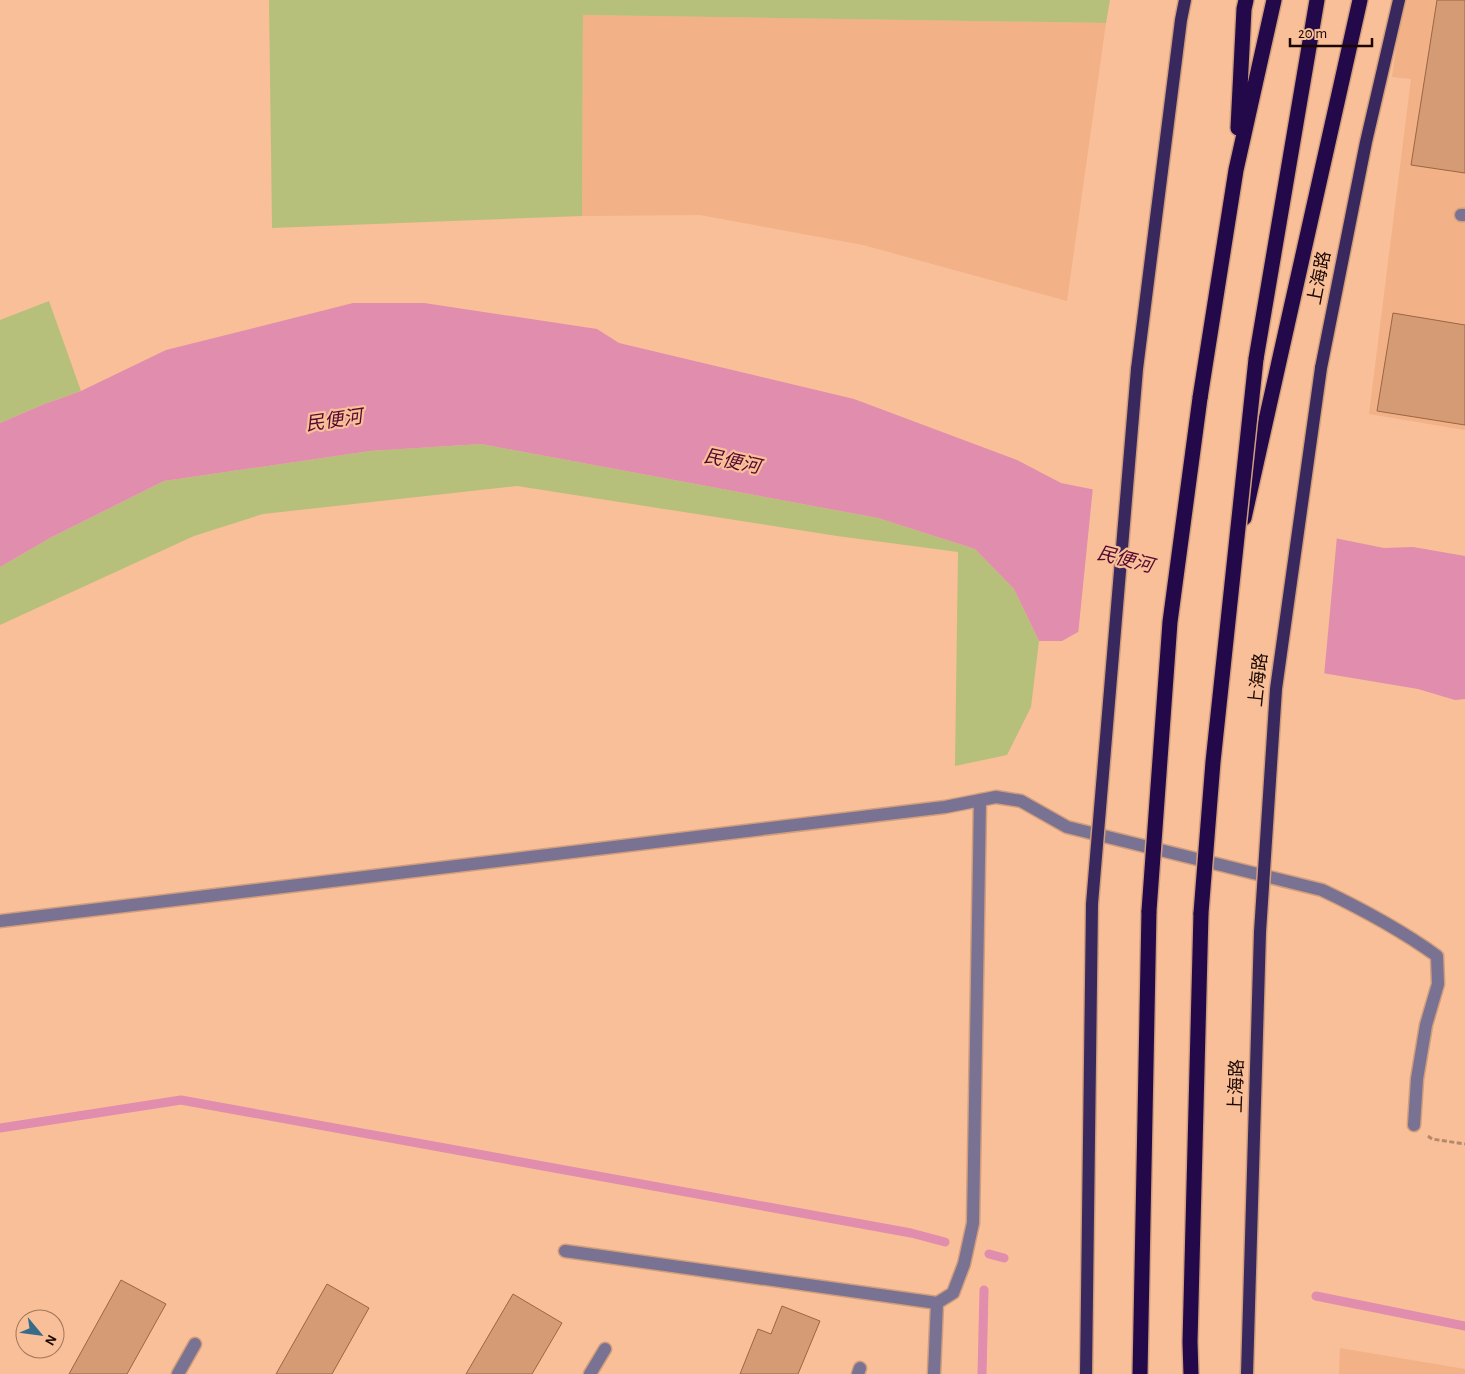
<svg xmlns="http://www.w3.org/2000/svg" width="1465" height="1374" font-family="'Alegreya Sans','Noto Sans SC',sans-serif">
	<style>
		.built { fill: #f2b186 }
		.green { fill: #b7c07a }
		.water { fill: #e08dae }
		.pier { fill: #f9bf98 }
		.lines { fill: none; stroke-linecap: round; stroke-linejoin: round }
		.stream { stroke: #e08dae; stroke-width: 9 }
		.building { fill: #d49b75; stroke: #9a6641 }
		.minor-casing { stroke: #d19e7d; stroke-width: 15 }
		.major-casing { stroke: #d19e7d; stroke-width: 15 }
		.highway-casing { stroke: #d19e7d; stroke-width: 18 }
		.path { stroke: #b6886a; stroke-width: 3; stroke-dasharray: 5 2.5; stroke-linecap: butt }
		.minor { stroke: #797292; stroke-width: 12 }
		.major { stroke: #38285d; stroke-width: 12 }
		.highway { stroke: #230949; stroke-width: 15 }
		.major-bridge-casing { stroke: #d19e7d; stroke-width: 15; stroke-linecap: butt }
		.highway-bridge-casing { stroke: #d19e7d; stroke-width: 18; stroke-linecap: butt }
		.major-bridge { stroke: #38285d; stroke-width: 12 }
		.highway-bridge { stroke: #230949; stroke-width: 15 }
		.labels { text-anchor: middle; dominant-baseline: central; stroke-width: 4.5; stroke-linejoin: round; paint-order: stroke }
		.street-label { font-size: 18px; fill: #1a0700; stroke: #f9bf98 }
		.water-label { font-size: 19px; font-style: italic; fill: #540a30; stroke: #f9bf98 }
	</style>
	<rect width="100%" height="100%" fill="#f9bf98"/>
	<!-- built -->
	<path class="built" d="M1403,0h62v430l-96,-16 42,-335 -19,-2z
		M583,15l523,8 -39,278 -204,-56 -163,-30 -118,1z
		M1340,1348l125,21v5h-126z"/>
	<!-- green -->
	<path class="green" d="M269,0h841l-4,23 -523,-8 -1,201 -310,12z
		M49,301l32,90 -39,14 -42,18v-103z
		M481,444l397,74 97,31 39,40 25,52 -8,66 -24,48 -52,11 3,-214 -121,-16 -320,-50 -254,28 -69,22 -194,89v-58l50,-29 114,-57 206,-30z"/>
	<!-- water -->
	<path class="water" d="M353,303h71l173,26 22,14 235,56 163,61 44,23 323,65 29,-1 52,9v143l-10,1 -37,-11 -340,-57 -16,9h-23l-25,-52 -39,-40 -97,-31 -397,-74 -111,7 -206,30 -114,57 -50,29v-144l42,-18 39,-14 85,-41z"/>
	<!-- pier -->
	<path class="pier" d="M1093,487l244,49 -13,140 -246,-41z"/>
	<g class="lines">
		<!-- stream -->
		<path class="stream" d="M0,1128l181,-28 730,133 34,9
			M989,1254l15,4
			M1316,1296l149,30
			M982,1374l2,-84"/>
	</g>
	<!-- building -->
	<path class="building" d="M1437,0h28v173l-54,-8z
		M1393,313l72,12v100l-88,-14z
		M121,1280l45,24 -39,70h-58z
		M327,1284l42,24 -37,66h-56z
		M513,1294l49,29 -30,51h-66z
		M782,1306l38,15 -22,53h-58l18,-45 13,5z"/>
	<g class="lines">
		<defs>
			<path id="minor" d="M1461,215h4
				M0,921l945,-114 51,-10 25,4 46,26 255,63c40,19 79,40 115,66l1,28 -12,41 -9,54 -3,46
				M565,1251l372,52 16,-10 11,-29 9,-41 7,-423
				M178,1374l17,-30
				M590,1374l15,-25
				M858,1374l2,-6
				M934,1374l3,-71"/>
			<path id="major" d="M1321,368l45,-226 33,-142
				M1137,369l44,-349 4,-20
				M1086,1374l6,-470
				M1247,1374l13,-442"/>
			<path id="highway" d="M1238,128l6,-119 2,-9
				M1256,359l61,-359
				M1200,398l36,-228 38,-170
				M1244,518l116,-518
				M1140,1374l9,-463
				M1191,1374l-1,-32 11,-429"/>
		</defs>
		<!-- minor casing -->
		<use href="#minor" class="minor-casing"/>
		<!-- major casing -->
		<use href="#major" class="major-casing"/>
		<!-- highway casing -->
		<use href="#highway" class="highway-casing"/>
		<!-- path -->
		<path class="path" d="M1428,1136l4,3 33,5"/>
		<!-- minor -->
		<use href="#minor" class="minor"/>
		<!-- major -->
		<use href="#major" class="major"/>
		<!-- highway -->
		<use href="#highway" class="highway"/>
		<defs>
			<path id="major-bridge" d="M1092,904l45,-535
				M1260,932l16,-243 45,-321"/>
			<path id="highway-bridge" d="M1149,911l21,-289 30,-224
				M1201,913l12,-151 43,-403"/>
		</defs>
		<!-- major-bridge casing -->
		<use href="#major-bridge" class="major-bridge-casing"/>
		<!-- highway-bridge casing -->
		<use href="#highway-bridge" class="highway-bridge-casing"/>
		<!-- major-bridge -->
		<use href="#major-bridge" class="major-bridge"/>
		<!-- highway-bridge -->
		<use href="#highway-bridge" class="highway-bridge"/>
	</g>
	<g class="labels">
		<!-- street labels -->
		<g class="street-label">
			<text transform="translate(1320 278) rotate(-79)">上海路</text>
			<text transform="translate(1259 680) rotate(-84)">上海路</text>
			<text transform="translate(1237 1086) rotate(-88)">上海路</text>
		</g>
		<!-- water labels -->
		<g class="water-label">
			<text transform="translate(334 421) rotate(-8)">民便河</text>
			<text transform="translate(732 462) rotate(12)">民便河</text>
			<text transform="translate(1125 560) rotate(14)">民便河</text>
		</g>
	</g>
	<!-- north arrow -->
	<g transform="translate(40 1334) rotate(119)"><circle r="24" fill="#f9bf98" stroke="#a0755b"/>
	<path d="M0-4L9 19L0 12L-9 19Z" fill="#376b88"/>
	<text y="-8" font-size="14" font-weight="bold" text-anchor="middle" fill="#1a0700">N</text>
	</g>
	<!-- scale -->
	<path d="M1290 38v8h82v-8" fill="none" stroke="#1a0700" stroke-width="2.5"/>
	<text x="1298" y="38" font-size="15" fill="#1a0700" stroke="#f9bf98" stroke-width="4" paint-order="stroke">20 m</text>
</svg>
